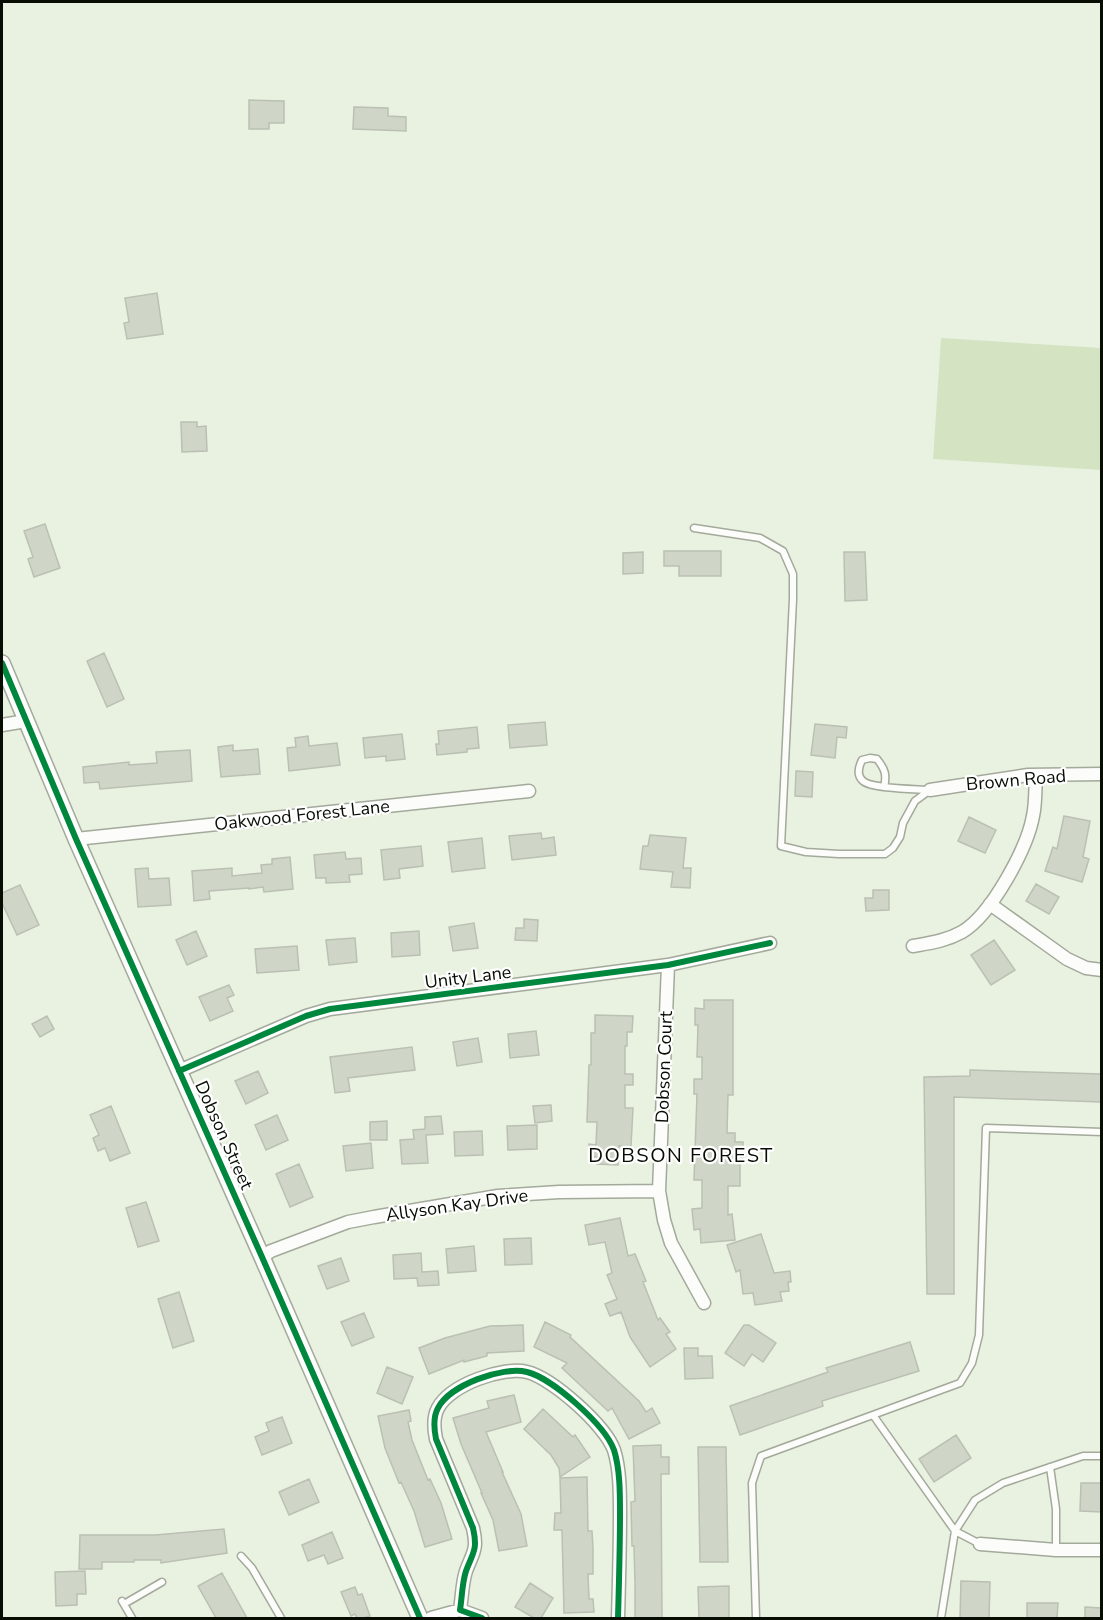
<svg xmlns="http://www.w3.org/2000/svg" width="1103" height="1620" font-family="'Nunito Sans',sans-serif">
	<style>
		.green { fill: #d4e4c2 }
		.building { fill: #cfd6c8; stroke: #bac0b3; stroke-width: 1.5 }
		.lines { fill: none; stroke-linecap: round; stroke-linejoin: round }
		.service-casing { stroke: #a3a99b; stroke-width: 9 }
		.minor-casing { stroke: #a3a99b; stroke-width: 15 }
		.tertiary-casing { stroke: #a3a99b; stroke-width: 18 }
		.service { stroke: #fcfdfa; stroke-width: 6 }
		.minor { stroke: #fcfdfa; stroke-width: 12 }
		.tertiary { stroke: #fcfdfa; stroke-width: 15 }
		.cycleway-casing { stroke: #fff; stroke-width: 10 }
		.cycleway { stroke: #00873e; stroke-width: 6 }
		.labels { text-anchor: middle; dominant-baseline: central; stroke-width: 4.5; stroke-linejoin: round; paint-order: stroke }
		.street-label { font-size: 18px; fill: #080d04; stroke: #fff }
		.neighbourhood-label { font-size: 20px; letter-spacing: 1.5px; fill: #080d04; stroke: #fff }
	</style>
	<rect width="100%" height="100%" fill="#e9f2e0"/>
	<!-- green -->
	<path class="green" d="M941,338l160,10v122l-168,-11z"/>
	<!-- building -->
	<path class="building" d="M249,100l35,1v22h-15v6h-20z
		M354,107l34,1v8l18,1v14l-53,-2z
		M157,293l6,41 -36,5 -3,-16 5,-1 -4,-24z
		M181,422h16v5l9,-1 1,25 -25,1z
		M45,524l15,44 -26,9 -6,-18 5,-2 -9,-26z
		M664,551h57v25h-42v-10h-15z
		M643,552v21l-20,1v-21z
		M844,552h21l2,48 -22,1z
		M104,653l20,46 -17,8 -20,-46z
		M545,722l2,23 -37,3 -2,-23z
		M815,724l32,3 -1,11 -9,-1 -2,21 -24,-3z
		M477,727l2,21 -12,1v3l-30,3 -1,-11h3l-1,-13z
		M402,734l3,25 -19,2v-5l-21,2 -2,-20z
		M308,736l1,10 28,-3 3,22 -51,6 -2,-23 9,-1 -1,-9z
		M233,745v6l25,-2 2,25 -39,3 -3,-30z
		M190,750l2,31 -92,8 -1,-7 -15,1 -1,-16 46,-5v3l28,-2 -1,-11z
		M796,771l17,1 -1,25 -17,-1z
		M1064,816l26,5 -7,36 6,2 -7,23 -37,-11 8,-24 4,2z
		M969,817l27,13 -11,23 -27,-12z
		M541,833l1,6 12,-2 2,18 -44,5 -3,-24z
		M650,835l36,3 -3,30h8l-1,20 -19,-1 2,-15 -33,-3 3,-23h5z
		M482,838l3,30 -33,4 -4,-30z
		M421,846l2,20 -24,3 1,9 -16,2 -3,-30z
		M345,852l1,7 15,-1 1,16 -13,1 1,7 -24,1v-5h-10l-2,-23z
		M290,857l3,32 -29,3 -1,-5 -14,2v-1l-40,3 1,8 -16,2 -2,-30 40,-3v8l30,-3 -1,-8 11,-1v-5z
		M148,868l1,11 20,-1 2,27 -33,2 -3,-38z
		M1036,884l23,13 -10,17 -23,-13z
		M20,885l19,40 -22,10 -15,-32v-10z
		M873,890h16v20l-23,1 -1,-13h8z
		M524,919l14,1 -1,21 -22,-1 1,-12h8z
		M474,923l4,25 -25,3 -4,-24z
		M196,931l11,25 -20,9 -11,-25z
		M419,931l1,24 -28,2 -1,-24z
		M355,938l2,24 -28,3 -3,-25z
		M994,940l21,30 -24,15 -20,-30z
		M297,946l2,24 -42,3 -2,-24z
		M229,985l5,10 -7,3 6,13 -23,10 -11,-24z
		M704,1000h29v95h-5l-1,38h8v9h8v17h-3v27h-12v29l4,-1 3,26 -34,3 -1,-14 -6,1 -2,-21 10,-1v-28h-8l3,-86h-3v-15h8v-22h-5l1,-32h-3v-17l9,1z
		M595,1015l38,1 -1,16h-5v14h-2v28h8v11h-8v23h8l-2,38h-12l-1,19 -21,-1v-7h-8v-13l7,1 1,-23h-10l2,-57h2v-32h4z
		M47,1016l7,13 -14,8 -8,-13z
		M536,1031l3,24 -29,3 -2,-24z
		M478,1038l4,24 -25,4 -4,-24z
		M412,1047l3,23 -67,8 2,13 -15,2 -5,-36z
		M970,1070l131,4v28l-147,-5v197h-27l-3,-217 46,-1z
		M258,1071l10,22 -22,11 -11,-23z
		M551,1105l1,16 -17,2 -2,-17z
		M111,1106l19,47 -20,8 -5,-13 -7,3 -5,-13 6,-3 -9,-20z
		M277,1115l11,25 -22,10 -11,-25z
		M441,1116l2,18 -17,1 2,28 -26,1 -2,-24 14,-1 -1,-9 12,-1v-12z
		M387,1121v19h-17v-18z
		M537,1125v24l-29,1 -1,-24z
		M482,1131l1,24 -28,1 -1,-24z
		M371,1143l2,25 -27,3 -3,-25z
		M299,1164l14,33 -23,10 -14,-33z
		M146,1202l13,39 -21,6 -12,-39z
		M620,1218l8,38 7,-2 11,27 -3,1 15,38 2,-2 10,14 -4,2 10,15 -26,18 -20,-30 -9,-25 -11,4 -5,-12 12,-5 -10,-24 5,-2 -7,-31 -16,3 -4,-20z
		M761,1234l13,39 16,-2 1,11h-3l1,9 -9,1 2,9 -27,4 -2,-12 -10,1 -3,-24 -4,2 -9,-27z
		M531,1238l1,26 -27,1 -1,-26z
		M474,1246l2,25 -28,2 -2,-24z
		M421,1253l1,19 16,-1 1,14 -21,1 -1,-8 -23,1 -1,-24z
		M341,1258l8,23 -22,8 -9,-23z
		M179,1292l15,49 -21,7 -15,-49z
		M364,1313l10,24 -22,9 -11,-24z
		M545,1322l26,13 -1,2 69,64 7,11 6,-4 8,15 -31,16 -17,-31 -4,3 -46,-43 5,-5 -33,-16z
		M523,1325l1,26 -37,2v3l-23,6v-2l-35,14 -10,-26 26,-10 45,-12z
		M744,1325h5l27,18 -13,19 -11,-8 -8,12 -19,-13z
		M910,1342l9,29 -97,30 1,5 -83,29 -10,-29 98,-34 -2,-4z
		M684,1348h14v8h14l1,22 -28,1z
		M387,1367l26,10 -11,27 -25,-11z
		M514,1395l7,27 -35,10 17,40h-1l19,42 6,32 -28,5 -6,-31 -12,-27h1l-21,-49 -8,-26 36,-10 -2,-7z
		M543,1409l30,28 2,-2 15,22 -30,20 -1,-9 -8,-13 -27,-26z
		M409,1410l2,11 -3,1 4,18 16,40 2,-1 11,24 11,36 -27,8 -11,-36 -13,-29 -2,1 -14,-35 -7,-32z
		M282,1417l10,26 -30,12 -7,-18 14,-6 -3,-8z
		M956,1435l15,23 -37,24 -15,-23z
		M661,1445v12h8v17h-8l1,144h-27v-35l-1,-37h-2l-1,-44 4,-1 -2,-55z
		M698,1447h28l2,115h-28z
		M587,1477l1,54h4l1,17v26h-5l1,25h4l1,13 -30,1 -2,-83h-8l1,-17h6l-1,-35z
		M309,1479l10,23 -30,13 -10,-23z
		M1081,1483h20v29l-21,-1z
		M224,1529l3,24 -66,10v-3h-27v2h-32v7h-23l1,-34h75z
		M332,1532l11,26 -15,6 -4,-9 -16,6 -6,-16z
		M85,1571l1,23h-9v11l-21,1 -1,-34z
		M222,1573l25,45h-31l-18,-32z
		M961,1581l29,1 -1,36h-29z
		M530,1583l23,15 -12,20h-7l-19,-11z
		M729,1586v32h-30l-1,-31z
		M355,1587l3,8 4,-1 8,22 -7,2h-6l-2,-4 -4,2 -10,-24z
		M1027,1603h31l-1,15h-30z
		M1085,1607l16,1v10h-16z"/>
	<g class="lines">
		<defs>
			<path id="service" d="M694,528l66,10 23,13 10,23v25l-12,247 25,6 33,2h46l8,-6 7,-11 3,-14 12,-22 15,-11
				M884,787c3,-12 1,-18 -7,-28l-7,-1 -8,2c-3,6 -6,15 1,21 9,8 53,8 66,9
				M873,1415l82,116 25,13
				M1050,1467l6,42v41
				M241,1556l11,12 29,50
				M122,1601l10,17
				M124,1604l38,-22
				M756,1618l-4,-135 9,-27 199,-73 12,-20 7,-28 7,-207 116,4
				M941,1618l14,-87 20,-31 28,-17 80,-27h19"/>
			<path id="minor" d="M2,725l24,-4
				M930,790l98,-15 74,-1
				M76,839l453,-48
				M990,904l77,55 19,9 16,2
				M913,946c17,-3 33,-5 49,-14 29,-17 65,-83 71,-116 3,-13 2,-28 3,-41
				M668,965l-9,226 5,29 7,23 33,60
				M179,1071l127,-55 24,-7 338,-44 102,-22
				M262,1257l9,-6 77,-29 26,-5 124,-21 61,-4 100,-1
				M980,1544l76,6h46
				M431,1618l29,-8
				M482,1618l-22,-8c2,-12 2,-27 6,-39 7,-19 12,-21 7,-43l-37,-89c-2,-10 -3,-22 2,-31 12,-23 64,-42 89,-36 25,6 78,53 87,78 6,19 6,43 6,63 0,35 -1,70 -2,105"/>
			<path id="tertiary" d="M2,663l74,176 186,418 158,361"/>
		</defs>
		<!-- service casing -->
		<use href="#service" class="service-casing"/>
		<!-- minor casing -->
		<use href="#minor" class="minor-casing"/>
		<!-- tertiary casing -->
		<use href="#tertiary" class="tertiary-casing"/>
		<!-- service -->
		<use href="#service" class="service"/>
		<!-- minor -->
		<use href="#minor" class="minor"/>
		<!-- tertiary -->
		<use href="#tertiary" class="tertiary"/>
		<defs>
			<path id="cycleway" d="M2,663l74,176 186,418 158,361
				M179,1071l127,-55 24,-7 338,-44 102,-22
				M482,1618l-22,-8c2,-12 2,-27 6,-39 7,-19 12,-21 7,-43l-37,-89c-2,-10 -3,-22 2,-31 12,-23 64,-42 89,-36 25,6 78,53 87,78 6,19 6,43 6,63 0,35 -1,70 -2,105"/>
		</defs>
		<!-- cycleway casing -->
		<use href="#cycleway" class="cycleway-casing"/>
		<!-- cycleway -->
		<use href="#cycleway" class="cycleway"/>
	</g>
	<g class="labels">
		<!-- street labels -->
		<g class="street-label">
			<text transform="translate(1016 780) rotate(-5)">Brown Road</text>
			<text transform="translate(302 815) rotate(-6)">Oakwood Forest Lane</text>
			<text transform="translate(468 977) rotate(-7)">Unity Lane</text>
			<text transform="translate(664 1067) rotate(-88)">Dobson Court</text>
			<text transform="translate(224 1135) rotate(66)">Dobson Street</text>
			<text transform="translate(457 1205) rotate(-8)">Allyson Kay Drive</text>
		</g>
		<!-- neighbourhood labels -->
		<g class="neighbourhood-label">
			<text x="681" y="1155">DOBSON FOREST</text>
		</g>
	</g>
	<!-- border -->
	<rect width="1103" height="1620" fill="none" stroke="#080d04" stroke-width="6"/>
</svg>
